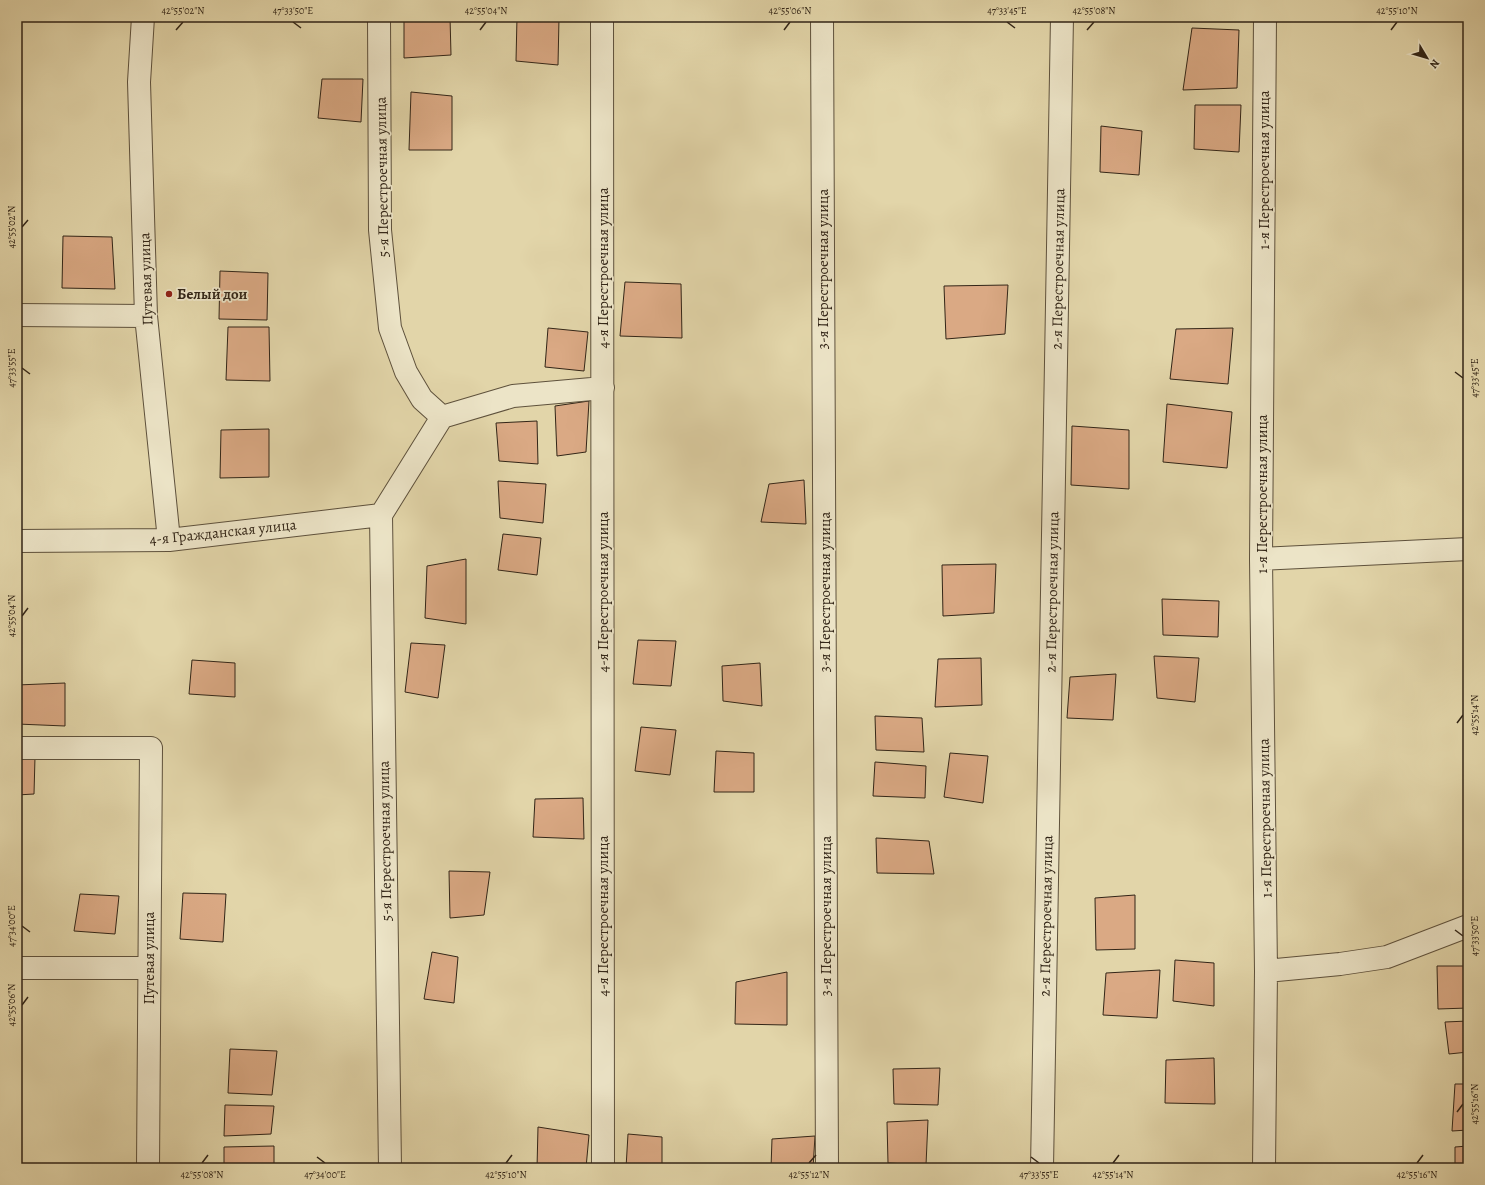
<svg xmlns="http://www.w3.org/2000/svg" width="1485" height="1185" font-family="Alegreya,serif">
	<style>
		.building { fill: #daa984; stroke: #322517 }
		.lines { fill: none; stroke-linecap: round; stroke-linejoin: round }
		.minor-casing { stroke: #5e513c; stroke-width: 24 }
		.minor { stroke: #ece4c7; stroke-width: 22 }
		.ticks { fill: none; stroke: #322517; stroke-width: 1.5 }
		.poi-dot { fill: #8f2418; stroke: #ece4c7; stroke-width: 1.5 }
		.labels { text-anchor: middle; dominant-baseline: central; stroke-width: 3.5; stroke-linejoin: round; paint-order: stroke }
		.street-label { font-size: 15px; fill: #322517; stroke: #ece4c7 }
		.poi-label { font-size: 15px; font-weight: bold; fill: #322517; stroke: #ece4c7; text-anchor: start }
		.neatline { fill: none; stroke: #322517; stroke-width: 1.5 }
		.ticks-label { font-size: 10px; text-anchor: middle; fill: #322517 }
	</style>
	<rect width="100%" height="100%" fill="#e2d5a9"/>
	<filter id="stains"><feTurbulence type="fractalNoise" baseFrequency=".005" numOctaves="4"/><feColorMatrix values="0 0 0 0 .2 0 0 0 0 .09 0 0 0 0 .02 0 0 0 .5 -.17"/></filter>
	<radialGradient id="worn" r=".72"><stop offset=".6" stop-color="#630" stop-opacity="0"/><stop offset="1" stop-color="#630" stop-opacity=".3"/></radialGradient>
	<!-- building -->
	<path class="building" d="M404,17h46l1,38 -47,3z
		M517,17l42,1 -1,47 -42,-4z
		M1192,28l47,2 -2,58 -54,2z
		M322,79h41l-2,43 -43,-4z
		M411,92l41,4v54h-43z
		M1195,105h46l-2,47 -45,-3z
		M1101,126l41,5 -3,44 -39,-3z
		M63,236l49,1 3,52 -53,-1z
		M220,271l48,2 -1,47 -48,-1z
		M625,282l56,2 1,54 -62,-2z
		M1008,285l-3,49 -59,5 -2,-53z
		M228,327h41l1,54 -44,-1z
		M548,328l40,4 -4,39 -39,-4z
		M1233,328l-5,56 -58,-5 6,-50z
		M589,401l-3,51 -29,4 -2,-50z
		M1167,404l65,8 -5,56 -64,-6z
		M537,421l1,43 -39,-3 -3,-38z
		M1072,426l57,4v59l-58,-4z
		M269,429v48l-49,1 1,-48z
		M804,480l2,44 -45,-2 8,-38z
		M498,481l48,3 -3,39 -43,-5z
		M503,534l38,4 -4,37 -39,-5z
		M466,559v65l-41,-6 2,-52z
		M996,564l-2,49 -51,3 -1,-51z
		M1162,599l57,2 -1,36 -55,-2z
		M638,640l38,1 -5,45 -38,-2z
		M411,643l34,2 -7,53 -33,-6z
		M1154,656l45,2 -4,44 -38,-4z
		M981,658l1,47 -47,2 3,-48z
		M192,660l43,3v34l-46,-3z
		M760,663l2,43 -39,-5 -1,-35z
		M1116,674l-3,46 -46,-2 3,-41z
		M65,683v43l-48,-2v-39z
		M875,716l47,2 2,34 -48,-2z
		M641,727l35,3 -6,45 -35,-4z
		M716,751l38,2v39h-40z
		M950,753l38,3 -5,47 -39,-6z
		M35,757l-1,37 -17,1v-37z
		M875,762l51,4 -1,32 -52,-2z
		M583,798l1,41 -51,-2 2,-38z
		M876,838l53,3 5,33 -57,-1z
		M449,871l41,1 -6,43 -34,3z
		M183,893l43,1 -3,48 -43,-3z
		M80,894l39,2 -4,38 -41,-3z
		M1135,895v54l-39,1 -1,-52z
		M432,952l26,5 -4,46 -30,-4z
		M1175,960l39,3v43l-41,-5z
		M1437,966h31v42l-30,1z
		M1160,970l-3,48 -54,-3 3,-42z
		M787,972v53l-52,-1 1,-42z
		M1468,1021v31l-19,2 -4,-32z
		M230,1049l47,2 -5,44 -44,-2z
		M1214,1058l1,46 -50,-1 1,-43z
		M940,1068l-2,37 -44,-1 -1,-35z
		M1455,1084h13v46l-16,1z
		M225,1105l49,1 -3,28 -47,2z
		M928,1120l-2,45 -38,-2 -1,-41z
		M538,1127l51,8 -3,33h-49z
		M628,1134l34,3v31h-36z
		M815,1136l-2,32h-42l1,-29z
		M274,1146v22h-50v-21z
		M1468,1146v22h-13v-21z"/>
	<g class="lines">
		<defs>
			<path id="minor" d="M143,17l-4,65 7,234 23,224
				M379,17l1,213 10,98 16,44 16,27 20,18
				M602,17l1,1151
				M822,17l5,1151
				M17,315l129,1
				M381,515l9,653
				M381,515l61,-98 71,-21 90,-8
				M17,541l152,-1 212,-25
				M1261,559l207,-10
				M17,748h134l-3,420
				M17,968h132
				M1266,971l74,-7 47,-7 81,-31
				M1042,1168l20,-1151
				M1264,1168l2,-197 -5,-412 4,-542"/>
		</defs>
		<!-- minor casing -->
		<use href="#minor" class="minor-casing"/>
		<!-- minor -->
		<use href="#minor" class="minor"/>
	</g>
	<!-- ticks -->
	<path class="ticks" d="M293,22l8,6M1007,22l8,6M176,30l7,-8M480,30l6,-8M784,30l6,-8M1087,30l7,-8M1391,30l6,-8M22,227l6,-7M22,368l8,6M1455,372l8,6M22,616l6,-8M1457,723l6,-8M22,926l8,6M1455,930l8,6M22,1005l6,-8M1457,1112l6,-8M317,1157l8,6M1031,1157l8,6M202,1163l6,-8M506,1163l6,-8M809,1163l7,-8M1113,1163l6,-8M1417,1163l6,-8"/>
	<!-- markers -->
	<circle class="poi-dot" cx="169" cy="294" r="4"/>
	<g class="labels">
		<!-- street labels -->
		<g class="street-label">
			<text transform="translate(1264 170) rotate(-90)">1-я Перестроечная улица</text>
			<text transform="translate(382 177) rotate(-91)">5-я Перестроечная улица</text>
			<text transform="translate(603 268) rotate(-90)">4-я Перестроечная улица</text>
			<text transform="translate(823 269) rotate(-90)">3-я Перестроечная улица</text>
			<text transform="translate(1058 269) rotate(-89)">2-я Перестроечная улица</text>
			<text transform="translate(146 279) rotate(-92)">Путевая улица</text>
			<text transform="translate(1262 494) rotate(-90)">1-я Перестроечная улица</text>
			<text transform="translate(223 532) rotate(-6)">4-я Гражданская улица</text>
			<text transform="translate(603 592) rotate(-90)">4-я Перестроечная улица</text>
			<text transform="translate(825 592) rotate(-90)">3-я Перестроечная улица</text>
			<text transform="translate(1052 592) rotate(-89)">2-я Перестроечная улица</text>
			<text transform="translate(1265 818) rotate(-91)">1-я Перестроечная улица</text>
			<text transform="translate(385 841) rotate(-91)">5-я Перестроечная улица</text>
			<text transform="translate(603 916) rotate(-90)">4-я Перестроечная улица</text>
			<text transform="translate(826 916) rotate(-90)">3-я Перестроечная улица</text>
			<text transform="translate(1046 916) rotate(-89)">2-я Перестроечная улица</text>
			<text transform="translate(149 958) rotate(-90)">Путевая улица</text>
		</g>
		<!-- poi labels -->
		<g class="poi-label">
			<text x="177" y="294">Белый дои</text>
		</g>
	</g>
	<!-- margin -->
	<rect width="1485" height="1185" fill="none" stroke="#e2d5a9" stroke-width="44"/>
	<!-- north arrow -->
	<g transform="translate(1427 58) rotate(128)" stroke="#ece4c7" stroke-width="3" paint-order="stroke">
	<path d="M0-3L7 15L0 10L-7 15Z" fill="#322517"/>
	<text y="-6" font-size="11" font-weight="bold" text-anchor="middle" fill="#322517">N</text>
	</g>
	<rect x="22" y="22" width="1441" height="1141" class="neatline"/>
	<g class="ticks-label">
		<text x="183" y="14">42°55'02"N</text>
		<text x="293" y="14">47°33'50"E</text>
		<text x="486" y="14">42°55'04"N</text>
		<text x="790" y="14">42°55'06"N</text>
		<text x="1007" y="14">47°33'45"E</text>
		<text x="1094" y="14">42°55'08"N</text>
		<text x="1397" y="14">42°55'10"N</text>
		<text transform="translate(11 227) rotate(-90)" y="4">42°55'02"N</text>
		<text transform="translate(11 368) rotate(-90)" y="4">47°33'55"E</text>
		<text transform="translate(1474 378) rotate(-90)" y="4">47°33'45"E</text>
		<text transform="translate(11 616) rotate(-90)" y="4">42°55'04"N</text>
		<text transform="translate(1474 715) rotate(-90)" y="4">42°55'14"N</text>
		<text transform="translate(11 926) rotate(-90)" y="4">47°34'00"E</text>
		<text transform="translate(1474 936) rotate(-90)" y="4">47°33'50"E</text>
		<text transform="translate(11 1005) rotate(-90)" y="4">42°55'06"N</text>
		<text transform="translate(1474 1104) rotate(-90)" y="4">42°55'16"N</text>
		<text x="202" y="1178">42°55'08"N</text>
		<text x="325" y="1178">47°34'00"E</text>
		<text x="506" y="1178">42°55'10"N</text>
		<text x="809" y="1178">42°55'12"N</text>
		<text x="1039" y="1178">47°33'55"E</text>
		<text x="1113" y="1178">42°55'14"N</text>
		<text x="1417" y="1178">42°55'16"N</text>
	</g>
	<rect width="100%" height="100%" filter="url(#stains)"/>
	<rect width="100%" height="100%" fill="url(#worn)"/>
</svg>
